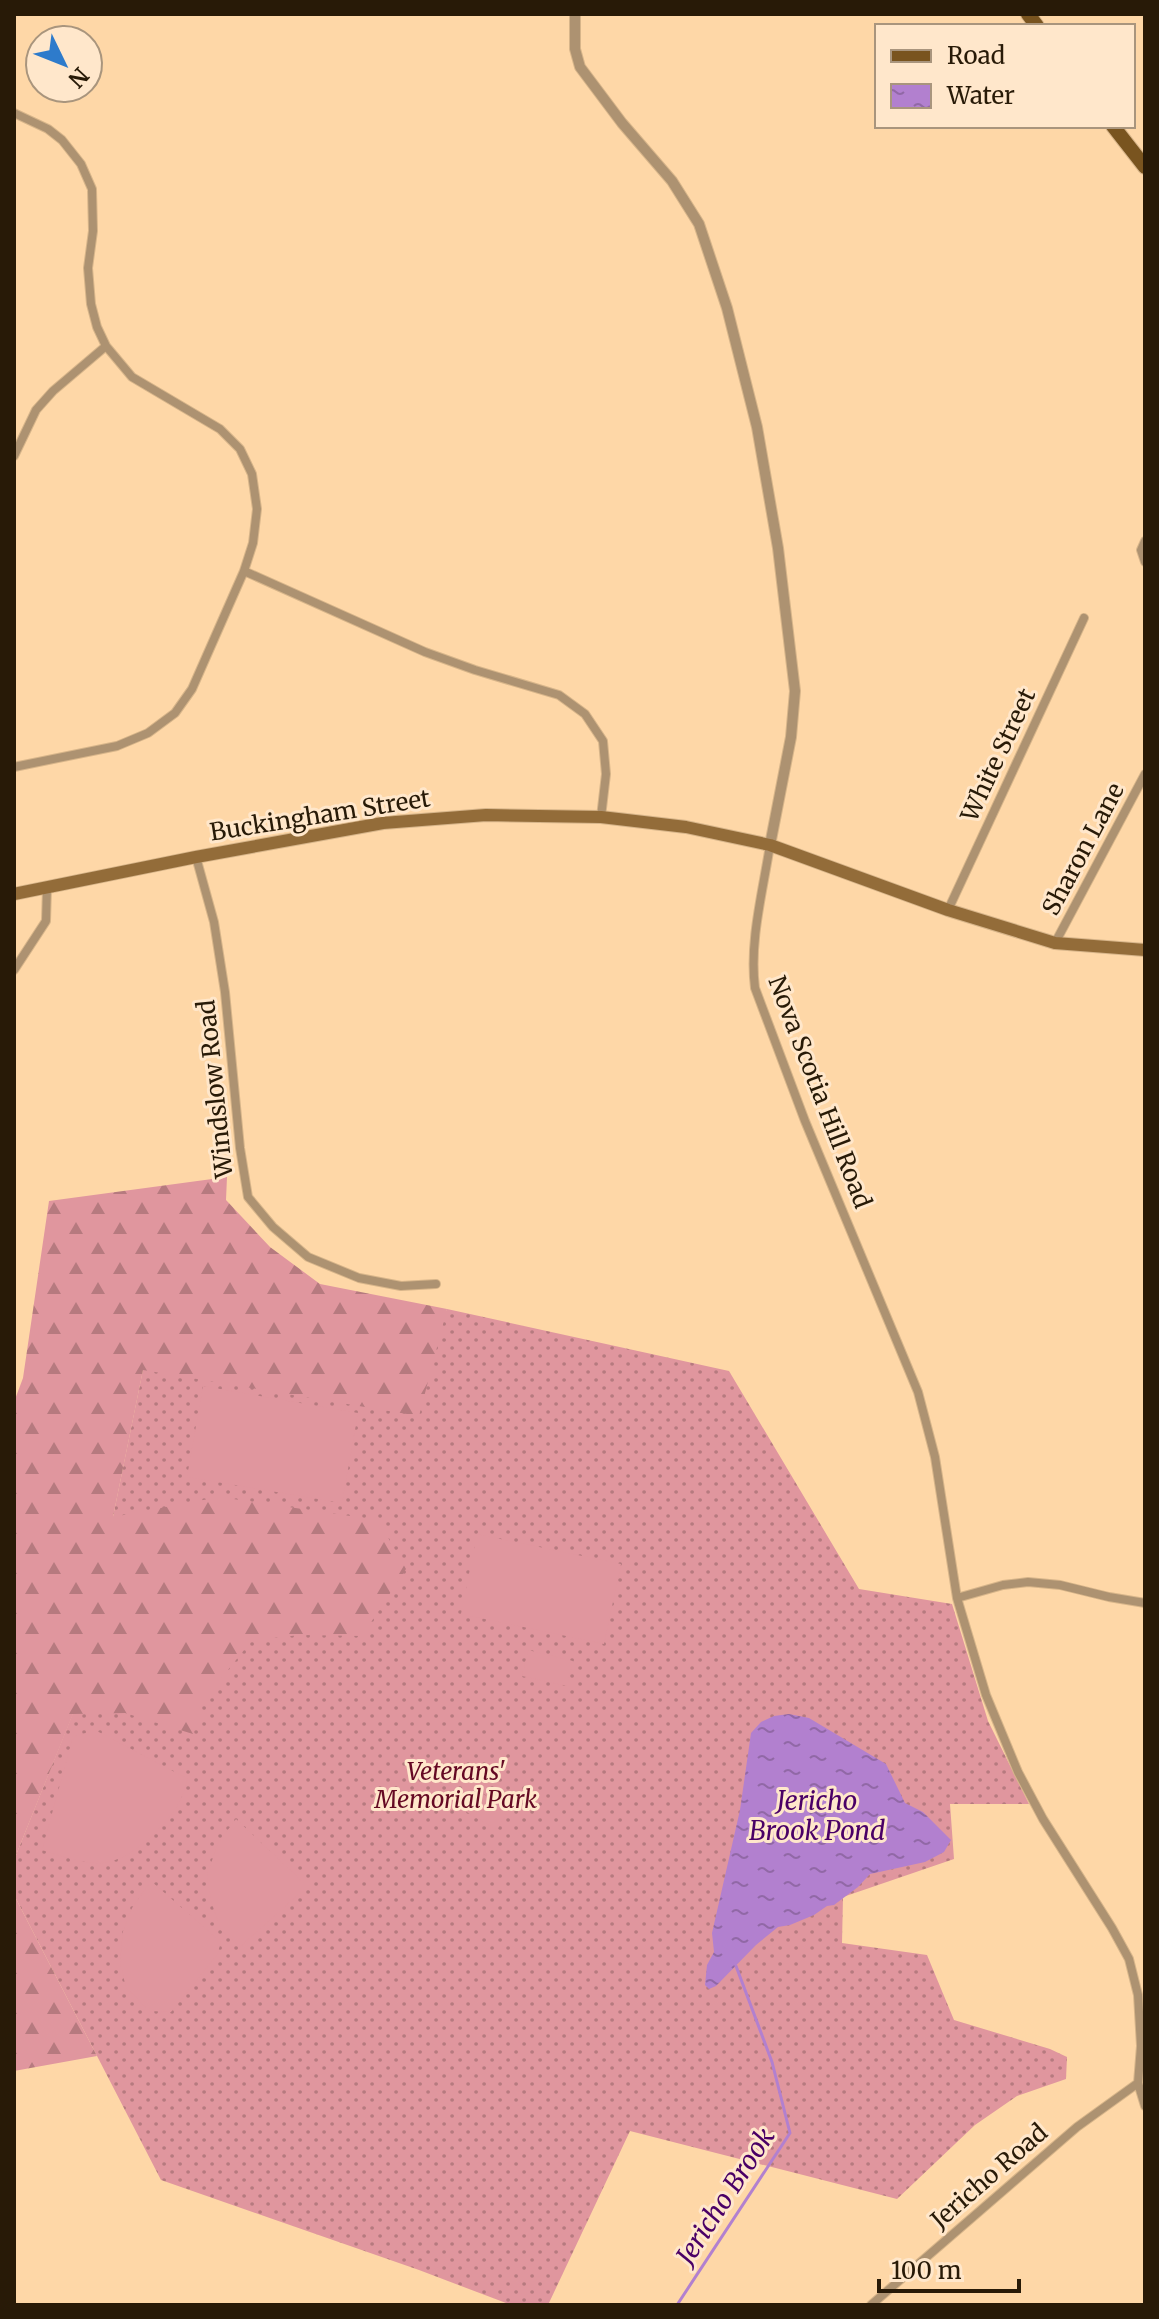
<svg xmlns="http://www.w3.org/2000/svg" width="1159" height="2319" font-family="Merriweather,serif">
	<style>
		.grass { fill: url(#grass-dots) }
		.forest { fill: url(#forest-firs) }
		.pitch { fill: #e0969e }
		.water { fill: url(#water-ripples) }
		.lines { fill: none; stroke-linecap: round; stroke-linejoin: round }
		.stream { stroke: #b280cf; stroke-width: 3 }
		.minor-casing { stroke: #d7b58a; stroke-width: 10 }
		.tertiary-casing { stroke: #d7b58a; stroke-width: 12 }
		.secondary-casing { stroke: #d7b58a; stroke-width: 14 }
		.primary-casing { stroke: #d7b58a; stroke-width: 16 }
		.minor { stroke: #ad9271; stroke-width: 8 }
		.tertiary { stroke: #ad9271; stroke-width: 10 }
		.secondary { stroke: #936c39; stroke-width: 12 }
		.primary { stroke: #79541f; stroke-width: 14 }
		.labels { text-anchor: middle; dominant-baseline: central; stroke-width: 6; stroke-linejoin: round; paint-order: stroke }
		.street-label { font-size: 24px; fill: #281a07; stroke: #ffe7cb }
		.park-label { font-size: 24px; font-style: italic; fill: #650923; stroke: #ffe7cb }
		.water-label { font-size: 26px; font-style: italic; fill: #4a0066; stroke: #ffe7cb }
	</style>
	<defs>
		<pattern id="grass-dots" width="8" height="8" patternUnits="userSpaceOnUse" patternTransform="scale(2)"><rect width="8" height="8" fill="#e0969e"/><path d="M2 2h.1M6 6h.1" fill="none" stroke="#b67a7f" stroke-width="1.8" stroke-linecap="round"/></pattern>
		<pattern id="forest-firs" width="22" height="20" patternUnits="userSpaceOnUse" patternTransform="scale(2)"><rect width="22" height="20" fill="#e0969e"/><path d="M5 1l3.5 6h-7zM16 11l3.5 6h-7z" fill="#b67a7f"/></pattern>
		<pattern id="water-ripples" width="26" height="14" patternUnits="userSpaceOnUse" patternTransform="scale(2)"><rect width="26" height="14" fill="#b280cf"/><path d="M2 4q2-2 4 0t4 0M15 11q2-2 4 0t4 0" fill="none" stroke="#9168a6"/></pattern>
	</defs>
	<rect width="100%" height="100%" fill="#fed7a7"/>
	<!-- grass -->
	<path class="grass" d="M447,1309l282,62 130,218 93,15 36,117 41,83h-79l4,55 -111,38 -1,46 85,12 27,65 96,29 17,8 -1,22 -49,17 -42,29 -78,74 -267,-68 -82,174h-37l-92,-35 -258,-90 -147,-285v-35l59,-147 74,-363 258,51z"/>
	<!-- forest -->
	<path class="forest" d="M227,1177l-1,23 44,47 50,37 127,25 -28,107 -276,-46 -30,147 106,-20 159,23 28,49 -44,67 -61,-1 -49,5 -48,60 -11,34 -68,-21 -52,1 -59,146v-458l9,-24 26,-177z
		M14,1895l83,161 -83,15z"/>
	<!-- pitch -->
	<path class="pitch" d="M203,1386l155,27 -16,90 -155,-26z
		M477,1534l144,30 -17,80 -143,-30z
		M528,1650l45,11 -6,25 -45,-10z
		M95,1730l93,49c-3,7 -5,17 -9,24 -12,22 -49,58 -76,60 -18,2 -44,-8 -61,-13l31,-113z
		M471,1787l38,22 -12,21 -37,-22z
		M236,1819l68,64 -3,9 -61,55 -19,-17 -10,-29 -4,-26 11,-32z
		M151,1881l70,61 -4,13 -46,57 -21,-1 -24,-23 -6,-26 3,-31 9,-23z"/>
	<!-- water -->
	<path class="water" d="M789,1714l20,4 77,46 19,39 18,9 28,28 -7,12 -19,10 -55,12 -12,13 -24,18 -7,1 -13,9 -24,10 -12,2 -22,18 -40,41 -7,3 -4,-4 2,-20 7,-13 -2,-19 28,-123 11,-77 10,-11 13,-6z"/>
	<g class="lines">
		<!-- stream -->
		<path class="stream" d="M677,2305l113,-172 -18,-71 -36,-96"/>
		<defs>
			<path id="minor" d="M14,113l34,16 14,11 19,24 11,25 1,42 -5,37 3,36 6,23 9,19 26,31 88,52 20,20 12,25 5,35 -4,34 -9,28 -52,118 -17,24 -27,20 -31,13 -103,21
				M14,456l22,-46 17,-19 53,-45
				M1145,541l-4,9 4,12
				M244,571l181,81 50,18 84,25 26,19 18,27 3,33 -5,43
				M770,845c-7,46 -21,97 -15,143l50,133 113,271 17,65 22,141 29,97 32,77 25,47 69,109 17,31 9,36 3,51 -3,37 7,23
				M196,857l18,65 11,70 15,156 8,49 25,30 35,30 51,21 42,8 35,-2
				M948,910l136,-292
				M1055,943l90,-169
				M14,970l32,-49 1,-33
				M957,1598l46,-13 25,-3 32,3 49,12 36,6
				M871,2305l206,-178 61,-44"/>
			<path id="tertiary" d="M575,14v35l5,18 42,56 50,58 27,43 28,84 30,119 21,121 17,143 -4,46 -21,108"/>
			<path id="secondary" d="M14,894l182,-37 187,-34 103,-8 115,2 85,10 84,18 178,65 107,33 90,7"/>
			<path id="primary" d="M1028,14l9,12
				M1113,126l32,41"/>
		</defs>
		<!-- minor casing -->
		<use href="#minor" class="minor-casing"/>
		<!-- tertiary casing -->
		<use href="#tertiary" class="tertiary-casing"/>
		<!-- secondary casing -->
		<use href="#secondary" class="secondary-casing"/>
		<!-- primary casing -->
		<use href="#primary" class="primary-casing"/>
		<!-- minor -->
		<use href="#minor" class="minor"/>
		<!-- tertiary -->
		<use href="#tertiary" class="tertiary"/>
		<!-- secondary -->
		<use href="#secondary" class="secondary"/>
		<!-- primary -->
		<use href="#primary" class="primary"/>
	</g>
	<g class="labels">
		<!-- street labels -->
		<g class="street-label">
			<text transform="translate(998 755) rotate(-65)">White Street</text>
			<text transform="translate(320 815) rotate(-9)">Buckingham Street</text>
			<text transform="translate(1083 849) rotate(-62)">Sharon Lane</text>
			<text transform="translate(215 1089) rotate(-96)">Windslow Road</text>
			<text transform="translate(820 1092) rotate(69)">Nova Scotia Hill Road</text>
			<text transform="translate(989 2176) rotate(-41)">Jericho Road</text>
		</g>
		<!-- park labels -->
		<g class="park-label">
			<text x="456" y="1771">Veterans'<tspan x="456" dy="28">Memorial Park</tspan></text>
		</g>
		<!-- water labels -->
		<g class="water-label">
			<text x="817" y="1800">Jericho<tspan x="817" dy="30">Brook Pond</tspan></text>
			<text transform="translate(725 2196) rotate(-57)">Jericho Brook</text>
		</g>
	</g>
	<!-- border -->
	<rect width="1159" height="2319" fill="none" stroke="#281a07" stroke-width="32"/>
	<!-- legend -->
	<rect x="875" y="24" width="260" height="104" fill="#ffe7cb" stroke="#a9957d" stroke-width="2"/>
	<rect x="891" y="50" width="40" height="12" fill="#79541f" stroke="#a9957d" stroke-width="2"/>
	<text x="947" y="64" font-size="24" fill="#281a07">Road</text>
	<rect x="891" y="84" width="40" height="24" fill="url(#water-ripples)" stroke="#a9957d" stroke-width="2"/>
	<text x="947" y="104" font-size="24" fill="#281a07">Water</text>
	<!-- north arrow -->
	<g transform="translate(64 64) rotate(133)"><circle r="38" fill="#ffe7cb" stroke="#a9957d" stroke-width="2"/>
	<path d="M0-6L14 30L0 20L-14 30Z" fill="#2e7bcb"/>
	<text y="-12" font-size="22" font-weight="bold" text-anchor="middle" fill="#281a07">N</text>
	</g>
	<!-- scale -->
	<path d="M879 2279v12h140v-12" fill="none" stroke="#281a07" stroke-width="4"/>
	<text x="891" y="2279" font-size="24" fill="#281a07" stroke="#ffe7cb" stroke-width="6" paint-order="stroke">100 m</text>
</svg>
